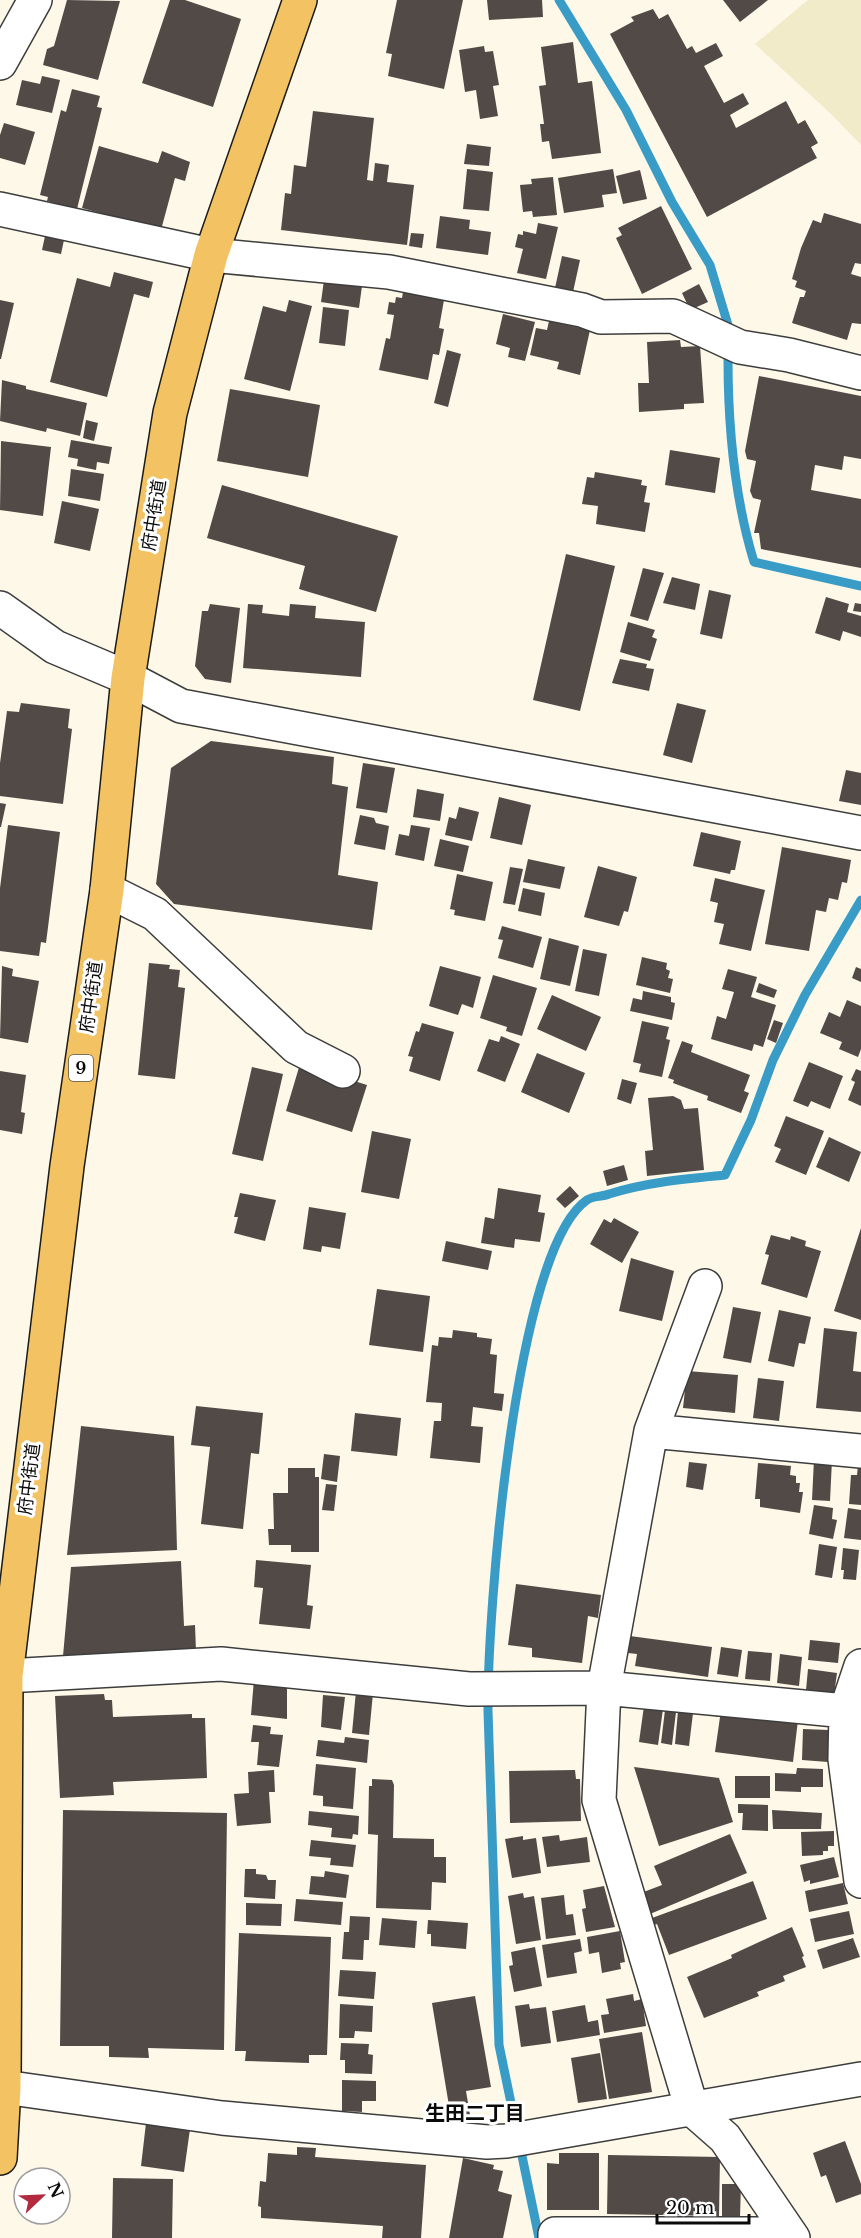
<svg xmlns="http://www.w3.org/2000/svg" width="861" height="2238" font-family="'Libre Baskerville','Noto Sans JP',serif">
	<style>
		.farmland { fill: #f2ebca }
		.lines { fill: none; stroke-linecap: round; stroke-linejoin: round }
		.stream { stroke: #399cc7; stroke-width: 9 }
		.building { fill: #524a47 }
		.minor-casing { stroke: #3d3d3d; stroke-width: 36 }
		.tertiary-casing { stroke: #3d3d3d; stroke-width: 36 }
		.primary-casing { stroke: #1b1b1b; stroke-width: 36 }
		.minor { stroke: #fff; stroke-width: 33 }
		.tertiary { stroke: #fff; stroke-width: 33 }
		.primary { stroke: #f3c363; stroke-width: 33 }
		.labels { text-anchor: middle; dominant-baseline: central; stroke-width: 6; stroke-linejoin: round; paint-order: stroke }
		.shield { fill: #fff; stroke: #545454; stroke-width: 1.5 }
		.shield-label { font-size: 16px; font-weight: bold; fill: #0a0a0a }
		.street-label { font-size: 18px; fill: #0a0a0a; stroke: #fff }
		.neighbourhood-label { font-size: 20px; font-weight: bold; fill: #0a0a0a; stroke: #fff }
	</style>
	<rect width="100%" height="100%" fill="#fef8e8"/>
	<!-- farmland -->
	<path class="farmland" d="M808,0h53v145l-30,-31 -76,-70z"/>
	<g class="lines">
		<!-- stream -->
		<path class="stream" d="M559,0l67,110 46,92 38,63 18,60
			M728,359c0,69 6,137 26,203l107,24
			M539,2238l-40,-193 -11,-334c-1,-92 26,-461 99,-511 5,-4 15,-3 22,-6 38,-12 76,-15 116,-19l26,-55 22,-60 32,-65 56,-95"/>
	</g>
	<!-- building -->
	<path class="building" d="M67,0l53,1 -22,79 -55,-15 4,-16 7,-3z
		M170,0h15l56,19 -28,88 -71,-24z
		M397,0h66l-19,89 -56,-13 4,-22 -6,-1z
		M487,0h55l1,17 -54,3z
		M723,0h45l-28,22z
		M653,9l6,10 9,-5 19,35 5,-3 4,7 20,-10 7,13 -19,10 20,37 19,-10 6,11 -19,11 6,13 50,-27 12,23 7,-4 13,23 -7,4 6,11 -110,59 -97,-183 24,-13 -3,-4z
		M573,42l5,41 14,-2 9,72 -49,6 -3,-18 -7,1 -2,-18h4l-5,-38 7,-1 -5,-38z
		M484,46l1,6 8,-1 6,34 -6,1 5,30 -18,3 -4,-29 -11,2 -6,-42z
		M42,76l18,4 -8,33 -36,-8 6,-25 18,4z
		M72,89l28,7 -3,11 5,1 -26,105 -12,-4 1,-3 -18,-5 1,-4 -8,-2 21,-85 5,2z
		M313,111l61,7 -7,62 6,1 2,-18 14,2 -2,17 27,3 -7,60 -126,-15 4,-37 6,1 3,-29 12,2z
		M4,123l31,9 -10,33 -25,-7v-23z
		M467,144l24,3 -2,19 -25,-2z
		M99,146l59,17 4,-12 28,11 -5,19 -10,-3 -14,52 -79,-22z
		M467,169l26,3 -4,39 -26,-2z
		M613,169l4,24 -15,2 2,12 -40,6 -6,-35z
		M640,170l7,29 -24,5 -7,-28z
		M553,177l4,38 -24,2 -1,-6 -9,1 -3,-27 12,-1 -1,-5z
		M661,206l31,63 -50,25 -26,-56 6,-3 -4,-7z
		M824,213l37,11v40l-6,-1 -4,11 10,3v47l-9,-1 -5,17 -55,-17 8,-26h4l2,-6 -11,-4 2,-6 -5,-2 9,-31 12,-28 8,3z
		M440,216l30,4 -1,9 22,3 -3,23 -52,-7z
		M538,223l20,4 -12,52 -29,-6 6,-24 -8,-2 3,-13 5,1v-4l13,3z
		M411,233l13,1 -2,14 -13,-2z
		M45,236l19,4 -3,14 -19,-4z
		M562,256l18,4 -7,32 -18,-4z
		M114,272l39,10 -4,16 -15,-4 -27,103 -57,-15 27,-104 33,9z
		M324,280l38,6 -3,22 -38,-6z
		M699,284l9,18 -18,8 -8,-17z
		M403,292l41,8 -5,28 5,1 -5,26 -6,-1 -5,26 -49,-10 7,-32 4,1 4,-24 -7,-1 2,-12 6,1 1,-6 6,1z
		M0,300l14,3 -13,56h-1z
		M289,300l23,6 -22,85 -46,-12 19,-73 23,6z
		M323,307l26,3 -4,36 -26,-3z
		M503,314l32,8 -10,39 -17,-4 2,-9 -14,-4z
		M549,321l41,9 -10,45 -23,-6 2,-7 -29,-7 6,-27 11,2z
		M680,340l1,7 19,-1 4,57 -20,1v5l-45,3 -1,-29h11l-2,-41z
		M447,350l14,4 -13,53 -14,-4z
		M759,376l102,20v63l-17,-3 -2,14 -27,-5 -4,25 50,9v69l-100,-19 -2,-16h-5l7,-33 -8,-2 -3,-7 6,-30 -9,-2 -2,-8z
		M2,380l24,6v3l61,14 -7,33 -33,-8 -1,4 -46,-11z
		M230,389l90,16 -12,72 -91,-16z
		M86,420l12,3 -4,18 -11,-3z
		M71,440l41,7 -3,17 -12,-2 -1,8 -19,-4 1,-7 -10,-2z
		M1,441l50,6 -8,69 -43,-6z
		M670,450l50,8 -5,35 -50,-8z
		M71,469l33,5 -4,27 -32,-5z
		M595,472l47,8 -1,5 6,1 -3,16 6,1 -5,29 -49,-8 2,-18 -16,-2 5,-27 7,1z
		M222,485l176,51 -22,76 -77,-23 6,-23 -98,-28z
		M62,501l37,8 -9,42 -36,-8z
		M566,554l49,12 -35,145 -47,-11z
		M643,568l21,5 -16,48 -18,-5z
		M672,577l28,7 -5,26 -32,-7z
		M709,590l22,5 -9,44 -22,-5z
		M826,597l23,7 -2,8 14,4v21l-18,-6 -3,10 -25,-8z
		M855,603l6,1v8l-8,-1z
		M210,604l30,4 -9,75 -26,-4 -10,-13 7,-55h6z
		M248,604l15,1 -1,8 27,3 1,-12 26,2 -1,12 50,4 -4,55 -118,-9z
		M628,622l27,8 -3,7 5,2 -7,22 -30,-9z
		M620,659l27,5 -1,4 8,1 -5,22 -37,-8z
		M21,703l49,6 -2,19 4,1 -9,75 -63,-8v-33l7,-52 12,1z
		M677,703l29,7 -14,53 -29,-8z
		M211,741l123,16 -2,27 16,3 -10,88 40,7 -6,48 -198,-26 -18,-20 15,-116z
		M363,763l32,5 -8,45 -31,-5z
		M846,770l15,3v32l-22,-4z
		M417,789l27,5 -4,27 -27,-4z
		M499,797l32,8 -9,40 -32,-7z
		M0,803l6,1 -5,23h-1z
		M459,807l20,5 -7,29 -27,-6 4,-18 7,2z
		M360,815l14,3 2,5 13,3 -4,24 -31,-6z
		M8,825l52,7 -14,111 -5,-1 -2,14 -39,-5v-63z
		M411,825l19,3 -6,33 -29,-6 4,-21 10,2z
		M701,832l40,9 -6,29h-4l-1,4 -37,-8z
		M440,839l29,7 -6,26 -29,-6z
		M782,847l69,13 -4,23 -5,-1 -4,18 -9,-2 -3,14 -10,-2 -7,41 -44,-7z
		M528,859l37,8 -5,22 -37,-7z
		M598,866l39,11 -9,35 -4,-1 -5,15 -35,-9z
		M510,867l13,2 -8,36 -12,-2z
		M457,874l36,8 -8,39 -31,-6 1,-5 -5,-1z
		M715,878l50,12 -14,61 -32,-7 5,-20 -10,-2 4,-19 -8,-2z
		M523,888l22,5 -4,23 -23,-5z
		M502,926l40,11 -9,31 -35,-10 5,-18 -5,-1z
		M549,938l30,8 -9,40 -30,-7z
		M583,949l24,5 -8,42 -24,-5z
		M642,957l25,6 -1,6 4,2 -2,7 5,1 -3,14 -34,-8z
		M149,963l21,2 -1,4 11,1 -2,17 7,1 -10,91 -37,-4z
		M2,966l11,3 -1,7 27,5 -11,62 -28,-5z
		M440,966l41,11 -8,31 -11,-4 -4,11 -29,-9z
		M856,967l5,2v13l-9,-4z
		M728,969l29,8 -6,20 25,8 -13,42 -9,-3 -2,7 -41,-12 6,-23 9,3 8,-27 -12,-3z
		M493,975l44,13 -15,48 -16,-5 1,-4 -27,-9z
		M759,983l18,7 -3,8 -18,-6z
		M643,991l28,6v5l4,1 -3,17 -42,-9 3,-13 9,2z
		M552,995l49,22 -15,34 -49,-22z
		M847,1000l14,6v43l-3,8 -19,-8 3,-7 -22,-9 9,-21 11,5z
		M774,1020l9,3 -7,20 -9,-4z
		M642,1021l27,6 -3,12 4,1 -8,37 -23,-5 2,-8 -8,-2z
		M422,1023l32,9 -14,49 -31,-10 4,-14 -5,-1 8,-25 3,1z
		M501,1036l19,8 -15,38 -28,-11 12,-32 10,3z
		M682,1041l11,4 -2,7 59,23 -6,16 5,2 -8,20 -34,-13 1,-4 -35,-13 1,-3 -6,-2z
		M537,1053l48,20 -16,40 -48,-21z
		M809,1062l34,14 -13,33 -19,-8 -3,6 -15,-6z
		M300,1064l67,21 -15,47 -66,-21z
		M252,1067l31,7 -20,87 -31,-7z
		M856,1069l5,2v35l-13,-6 7,-18 -4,-2z
		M0,1071l26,4 -5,37 4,1 -3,21 -22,-4z
		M622,1079l15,4 -6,21 -14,-5z
		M673,1096l8,4 3,9 14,-1 6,62 -57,6 -2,-25 8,-1 -5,-52z
		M786,1116l38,15 -18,44 -31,-13 6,-13 -7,-3z
		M372,1131l39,8 -12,60 -38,-7z
		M829,1137l32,15 -12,30 -33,-15z
		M624,1165l4,15 -21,6 -4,-15z
		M570,1186l9,10 -14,12 -9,-9z
		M498,1188l43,7 -3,17 7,1 -5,29 -25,-3 -1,9 -33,-5 4,-26 9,2z
		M240,1193l36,7 -11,41 -31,-8 4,-16h-4z
		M309,1207l37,6 -6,36 -18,-3 -1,6 -18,-3z
		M614,1218l25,14 -17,31 -32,-19 14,-25 7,4z
		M861,1228v92l-27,-9z
		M771,1235l19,5 1,-4 15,5 -1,5 16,5 -14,47 -46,-14 8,-29 -4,-1z
		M446,1241l46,10 -4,19 -46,-9z
		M631,1258l43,13 -12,50 -43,-10z
		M377,1289l53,7 -7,56 -54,-7z
		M733,1307l28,5 -10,51 -28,-5z
		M779,1310l32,7 -6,27 -6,-1 -5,24 -26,-6z
		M824,1328l33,4 -4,39 8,1v40l-45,-4z
		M453,1330l24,3v4l15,2 -2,15 7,1 -3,38 10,1 -2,17 -29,-4 -2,19 12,1 -3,36 -50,-5 4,-37h7l1,-18 -16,-1 6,-57 6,1 1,-9 13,1z
		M687,1371l51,4 -3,38 -52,-5z
		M758,1378l26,3 -5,40 -26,-3z
		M196,1406l67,7 -4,41 -8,-1 -8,76 -42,-5 9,-77 -19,-2z
		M355,1413l46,5 -4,38 -46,-5z
		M81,1426l93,10 3,114 -110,5z
		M324,1454l16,2 -3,26 -16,-3z
		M814,1459l18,1 -2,41 -18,-1z
		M689,1462l18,2 -4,26 -17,-3z
		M758,1463l33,3 -1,9 6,1v7h4l-1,9h4l-3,21 -40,-6v-8h-5z
		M858,1465h3v40l-12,-1 2,-29h6z
		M288,1468h27v9h4v75h-28v-7h-22l-1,-16h6l-1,-36h15z
		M326,1484l11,1 -3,26 -12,-1z
		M814,1505l19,3 -1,11 5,1 -4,19 -24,-5z
		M848,1508l13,2v30l-17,-2z
		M819,1544l18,3 -5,31 -17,-3z
		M843,1548l16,2 -3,30 -13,-1 1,-9h-3z
		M256,1560l55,5 -4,40 6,1 -3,23 -51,-5 4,-36 -9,-1z
		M181,1561l3,65 11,-1 1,26 -133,5 8,-89z
		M516,1584l85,11 -3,23 -10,-2 -6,47 -50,-6v-9l-24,-3z
		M630,1636l82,11 -4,30 -73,-11 2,-12 -9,-1z
		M810,1640l30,3 -2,20 -30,-3z
		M721,1647l21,3 -4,27 -21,-3z
		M748,1651l24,2 -2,28 -25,-2z
		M780,1654l22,3 -3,29 -22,-3z
		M808,1669l29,4 -3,22 -28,-5z
		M254,1679l33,7v33l-36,-4z
		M356,1691l17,2 -4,42 -17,-2z
		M104,1694l1,6h7l1,17 79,-3v4h13l2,60 -94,4 1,13 -54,3 -5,-102z
		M323,1695l22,2 -4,33 -20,-3z
		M644,1706l19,3 -5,36 -19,-3z
		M714,1709l84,11 -5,42 -78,-10 5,-35 -6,-1z
		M665,1710l11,2 -4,33 -11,-2z
		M678,1711l15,2 -4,33 -14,-2z
		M253,1725l18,2 -1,7 13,1 -4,32 -22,-2 2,-23h-8z
		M803,1729l26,1 -1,32 -26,-2z
		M345,1737l24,3 -2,23 -51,-7 2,-16 26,3z
		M316,1764l40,4 -3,41 -30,-3v-10l-10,-1z
		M634,1767l85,11 14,44 -74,24z
		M797,1768l26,1v18h-22v5l-26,-1v-18l21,1z
		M274,1770l1,22h-6l2,31 -34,3 -3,-32 15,-1 -1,-21z
		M575,1770l1,9h4l1,42 -71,2 -1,-52z
		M735,1776h35v22h-35z
		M372,1779l20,1 2,5 -1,53 41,1v18h12v26l-14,-1 -1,28 -55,-2 2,-73 -10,-1 1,-48h3z
		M738,1804l30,1v26l-26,-1 1,-17h-5z
		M63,1810l164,3 -3,237 -76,-2 1,10 -40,-1v-11h-49z
		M772,1810l50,3 -1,16h-48z
		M309,1811l50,5 -1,19 -5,-1 -1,5 -21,-2 1,-9 -24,-3z
		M834,1831v15h-6v5h-5v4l-21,1 -1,-24z
		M730,1834l17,39 -97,41 -9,-21 21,-8 -8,-19z
		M559,1835l1,6 27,-4 3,25 -43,5 -5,-30z
		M523,1836v4l13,-2 5,35 -29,5 -7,-39z
		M311,1840l45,5 -3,22 -23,-2 1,-7 -22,-2z
		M834,1857l5,20 -29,7v-4l-6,2 -4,-17z
		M245,1869h11v5l10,1 2,5h8l-1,19 -31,-2z
		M325,1871l24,4 -3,23 -37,-4 2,-18 13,1z
		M753,1881l14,38 -98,36 -12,-31 -3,1 -2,-7z
		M843,1883l5,21 -39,8 -4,-21z
		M604,1886l11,41 -29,5 -4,-23 4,-1 -3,-18z
		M523,1893l1,5 10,-2 7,44 -25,4 -8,-48z
		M564,1895l2,20 7,-1 3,21 -30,4 -5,-41z
		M296,1899l47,3 -2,23 -47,-4z
		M246,1903l36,1 -1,22 -35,-1z
		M849,1911l5,23 -39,8 -5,-23z
		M350,1916l20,1 -1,23h-5l-1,20 -21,-1 2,-27h5z
		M382,1918l35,3 -2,27 -36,-3z
		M428,1920l40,3 -2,26 -35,-3v-12h-4z
		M792,1927l12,29 -2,1 4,10 -23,9 2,5 -28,11 2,4 -55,22 -17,-41 45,-19 -1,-3z
		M620,1931l5,31 -5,1 1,6 -19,4 -3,-21 -10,2 -2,-17z
		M239,1933l92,4 -4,118h-18v8l-64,-2 1,-10h-11z
		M853,1938l7,19 -37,12 -6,-19z
		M580,1939l2,12 -8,2 3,20 -30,5 -5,-33z
		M535,1947l7,39 -28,6 -5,-26 4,-1 -2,-13z
		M340,1970l36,2 -2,27 -36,-3z
		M633,1994l1,7 8,-2 4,27 -42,7 -3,-18 8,-1 -3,-15z
		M475,1996l16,91 -25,4 4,24 -19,3 -19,-115z
		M340,2004l33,2 -1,26 -17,-1 -1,7h-15z
		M529,2004l1,5 16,-2 5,36 -30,4 -6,-41z
		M585,2005l3,17 10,-2 2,15 -43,7 -5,-31z
		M642,2032l10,60 -43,7 -10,-60z
		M341,2043l28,1 -1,10 5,1 -1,19 -27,-1v-13h-5z
		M600,2053l7,46 -29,4 -7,-45z
		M342,2080l34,1v20h-14v11l-20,-1z
		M146,2123l44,6 -6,43 -43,-6z
		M845,2141l16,43v10l-25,9 -10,-28 -5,2 -8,-24z
		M297,2147l19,1 -1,9 111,8 -5,73h-39l1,-12 -122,-8v-11l-3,-1 2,-25 6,1 2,-29 29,2z
		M559,2153h40v57h-52v-47l12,1z
		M608,2155l112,2 -1,59 -112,-2z
		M463,2158l31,7 -1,4 10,2 -5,20 14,4 -9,43h-54z
		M113,2178l60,1 -1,59h-60z
		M722,2184h19l-1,33h-18z"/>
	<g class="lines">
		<defs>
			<path id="minor" d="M0,63l35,-63
				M0,209l211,46 178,17 193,38 19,7 72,-1 67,31 49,8 72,18
				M107,890l48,24 141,133 47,24
				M705,1286l-54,145 -47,257 -5,112 93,309 33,29 68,100
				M651,1431l210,20
				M861,1666l-15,45 -1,48 16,122
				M6,1676l215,-12 248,25 135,-1 242,23
				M4,2087l218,31 265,24 19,-1 355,-62
				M555,2238v-4h234"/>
			<path id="tertiary" d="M0,608l55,39 73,31 53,28 680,127"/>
			<path id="primary" d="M0,2158l4,-71 2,-411 61,-510 40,-276 21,-212 42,-265 41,-158 89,-255"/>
		</defs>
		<!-- minor casing -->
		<use href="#minor" class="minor-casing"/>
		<!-- tertiary casing -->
		<use href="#tertiary" class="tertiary-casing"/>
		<!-- primary casing -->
		<use href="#primary" class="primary-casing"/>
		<!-- minor -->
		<use href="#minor" class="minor"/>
		<!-- tertiary -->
		<use href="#tertiary" class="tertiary"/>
		<!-- primary -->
		<use href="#primary" class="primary"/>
	</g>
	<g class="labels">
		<!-- shield labels -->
		<rect class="shield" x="69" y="1055" width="24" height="26" rx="4.5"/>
		<g class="shield-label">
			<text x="81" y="1068">9</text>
		</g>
		<!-- street labels -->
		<g class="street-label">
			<text transform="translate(154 515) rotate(-81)">府中街道</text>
			<text transform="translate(91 997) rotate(-82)">府中街道</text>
			<text transform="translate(29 1479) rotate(-83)">府中街道</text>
		</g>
		<!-- neighbourhood labels -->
		<g class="neighbourhood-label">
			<text x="475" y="2113">生田二丁目</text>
		</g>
	</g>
	<!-- north arrow -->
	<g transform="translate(42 2196) rotate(67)"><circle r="28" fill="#ffffff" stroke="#9d9d9d" stroke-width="1.5"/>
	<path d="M0-4.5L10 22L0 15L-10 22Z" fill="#b3293d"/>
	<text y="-9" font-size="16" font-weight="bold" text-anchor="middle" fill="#0a0a0a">N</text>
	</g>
	<!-- scale -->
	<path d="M657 2214v9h92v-9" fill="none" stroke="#0a0a0a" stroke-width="3"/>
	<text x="666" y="2214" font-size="18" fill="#0a0a0a" stroke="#ffffff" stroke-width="4.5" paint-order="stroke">20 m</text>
</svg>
